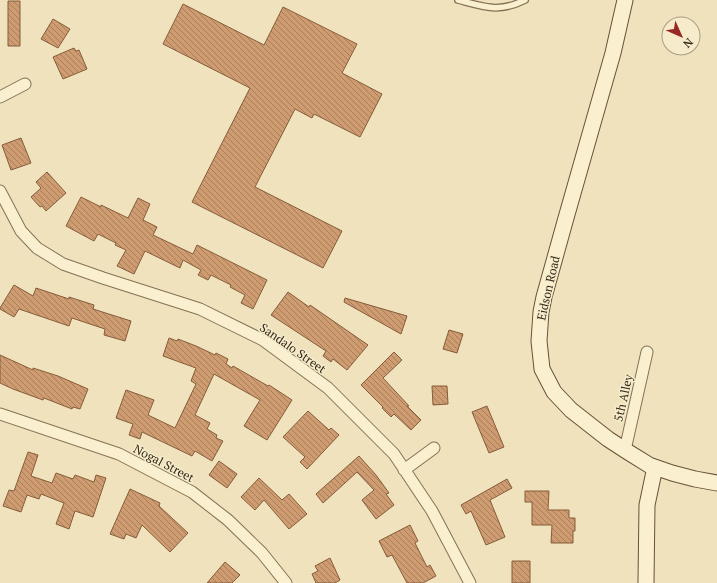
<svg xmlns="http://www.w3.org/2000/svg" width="717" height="583" font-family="'PT Serif',serif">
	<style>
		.building { fill: url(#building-back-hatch); stroke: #865c3a }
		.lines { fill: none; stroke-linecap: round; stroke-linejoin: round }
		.lane-casing { stroke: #867255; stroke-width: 8 }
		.street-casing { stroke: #867255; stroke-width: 13 }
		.secondary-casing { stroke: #685239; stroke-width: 17 }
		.lane { stroke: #faefcf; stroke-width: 5.5 }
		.street { stroke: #faefcf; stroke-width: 11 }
		.secondary { stroke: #faefcf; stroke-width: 15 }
		.labels { text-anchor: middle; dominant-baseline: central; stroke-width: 3; stroke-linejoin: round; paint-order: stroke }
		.street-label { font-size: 12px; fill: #35291a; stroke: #f6eccb }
	</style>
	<defs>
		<pattern id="building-back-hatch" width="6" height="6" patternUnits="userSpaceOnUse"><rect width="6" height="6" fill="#ce9c70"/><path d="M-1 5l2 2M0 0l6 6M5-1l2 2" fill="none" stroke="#a87f5b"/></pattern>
	</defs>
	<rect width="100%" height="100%" fill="#efe2bc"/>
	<!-- building -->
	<path class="building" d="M8,1h12v45h-12z
		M183,4l81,41 19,-38 74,37 -15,29 40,21 -22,43 -46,-23 -2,4 -17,-9 -40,78 87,44 -19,37 -131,-66 58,-114 -87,-44z
		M53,19l17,10 -12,19 -17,-9z
		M74,48l2,3 3,-1 8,19 -24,10 -10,-22z
		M21,138l10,25 -20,7 -9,-25z
		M47,172l19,21 -20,18 -4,-5 -2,1 -9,-10 10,-9 -5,-6z
		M81,197l20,10v-2l27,13 10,-20 12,6 -7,16 14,7 -4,8 40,19 4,-9 70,35 -14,29 -12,-6 4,-8 -15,-8 1,-2 -20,-10 -3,5 -10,-5 3,-5 -18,-10 -3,8 -35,-17 -11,23 -17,-8 9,-16 -11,-5 1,-2 -18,-9 -4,7 -28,-15z
		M14,285l19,11 3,-8 33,11v-2l25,8 -1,4 38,12 -6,20 -21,-6 1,-6 -33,-11 -3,8 -50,-17 -5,8 -14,-8v-1z
		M288,292l21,15 1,-2 58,40 -21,25 -14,-11 -2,3 -8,-6 3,-5 -55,-36z
		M345,298l62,18 -6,18 -57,-32z
		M449,330l14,4 -6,19 -14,-4z
		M169,338l8,3 1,-2 18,7 19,9 1,-2 12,6 -2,5 6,4 1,-2 35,20 1,-1 23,15 -25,40 -23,-14 16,-26 -46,-26 -19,41 15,8 -3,6 10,6 -1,3 7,3 -11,20 -17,-10 -3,5 -50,-24 -2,7 -11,-4 4,-11 -17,-6 10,-28 28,10 -6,15 27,13 21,-44 -5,-3 5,-13 -33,-12z
		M394,352l8,8 -19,18 26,28h-2l14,14 -10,10 -17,-16 -3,3 -9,-9 1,-1 -22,-22z
		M0,355l33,15v-2l25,8 30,13 -8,20 -7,-2 -1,2 -28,-11 -1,2 -30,-11 -13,-6z
		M432,386h15l1,18 -15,1z
		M487,406l17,41 -15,6 -17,-41z
		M308,411l21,19 2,-2 8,7 -32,34 -7,-7 5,-5 -22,-20z
		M28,452l10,3 -7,21 21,7 4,-10 17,6 2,-4 19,7 2,-7 10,3 -13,39 -18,-6 -6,18 -13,-5 8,-21 -23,-9 -2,5 -12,-4 -6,17 -18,-6 6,-16 5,1z
		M359,456l17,19 13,18 -3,1 8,11 -18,14 -14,-19 12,-10 -17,-18 -34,31 -7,-9z
		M219,461l18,13 -10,14 -18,-13z
		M259,478l23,22 7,-6 18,20 -18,15 -25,-29 -9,10 -14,-13z
		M507,479l5,9 -22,12 15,37 -19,8 -15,-34 -5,3 -5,-9z
		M130,489l30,14 -1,3 29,27 -18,19 -28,-27 -6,13 -10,-4 -2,5 -14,-5z
		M525,491h24l-1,19h21v8h6v13h-2v12h-22l1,-18h-20v-23h-7z
		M410,525l8,16 -3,2 12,24 3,-2 6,11 -13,7h-16l-15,-28 -5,2 -8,-16z
		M330,558l10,22 -5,3h-19l-4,-9 6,-3 -3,-5z
		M512,561h18v22h-18z
		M225,562l15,13 -8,8h-25z"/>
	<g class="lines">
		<defs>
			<path id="lane" d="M458,0c27,7 41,13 67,0"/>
			<path id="street" d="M0,97l25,-13
				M0,191l21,40 16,17 26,16 40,14 97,31 63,31 65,48 66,66 38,57 38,72
				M0,414l119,40 73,38 36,28 34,33 24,30
				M625,450l22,-98
				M404,470l30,-22"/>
			<path id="secondary" d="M625,0l-12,53 -47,165 -22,79 -3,15 -2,29 3,28 12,23 17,18 37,29 20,13 21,13 23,8 23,6 22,4
				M646,583l1,-78 8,-38"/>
		</defs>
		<!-- lane casing -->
		<use href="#lane" class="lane-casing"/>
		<!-- street casing -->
		<use href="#street" class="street-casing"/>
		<!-- secondary casing -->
		<use href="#secondary" class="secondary-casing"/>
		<!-- lane -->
		<use href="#lane" class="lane"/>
		<!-- street -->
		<use href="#street" class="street"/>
		<!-- secondary -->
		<use href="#secondary" class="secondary"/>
	</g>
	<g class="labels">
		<!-- street labels -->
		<g class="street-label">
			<text transform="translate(548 288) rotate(-77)">Eidson Road</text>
			<text transform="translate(293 348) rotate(35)">Sandalo Street</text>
			<text transform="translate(623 398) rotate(-77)">5th Alley</text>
			<text transform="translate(164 463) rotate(28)">Nogal Street</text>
		</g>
	</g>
	<!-- north arrow -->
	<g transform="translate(681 36) rotate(135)"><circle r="19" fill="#f6eccb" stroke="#a99e84"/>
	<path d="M0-3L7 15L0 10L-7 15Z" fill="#972823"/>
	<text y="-6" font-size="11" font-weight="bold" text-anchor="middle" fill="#35291a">N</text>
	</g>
</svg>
